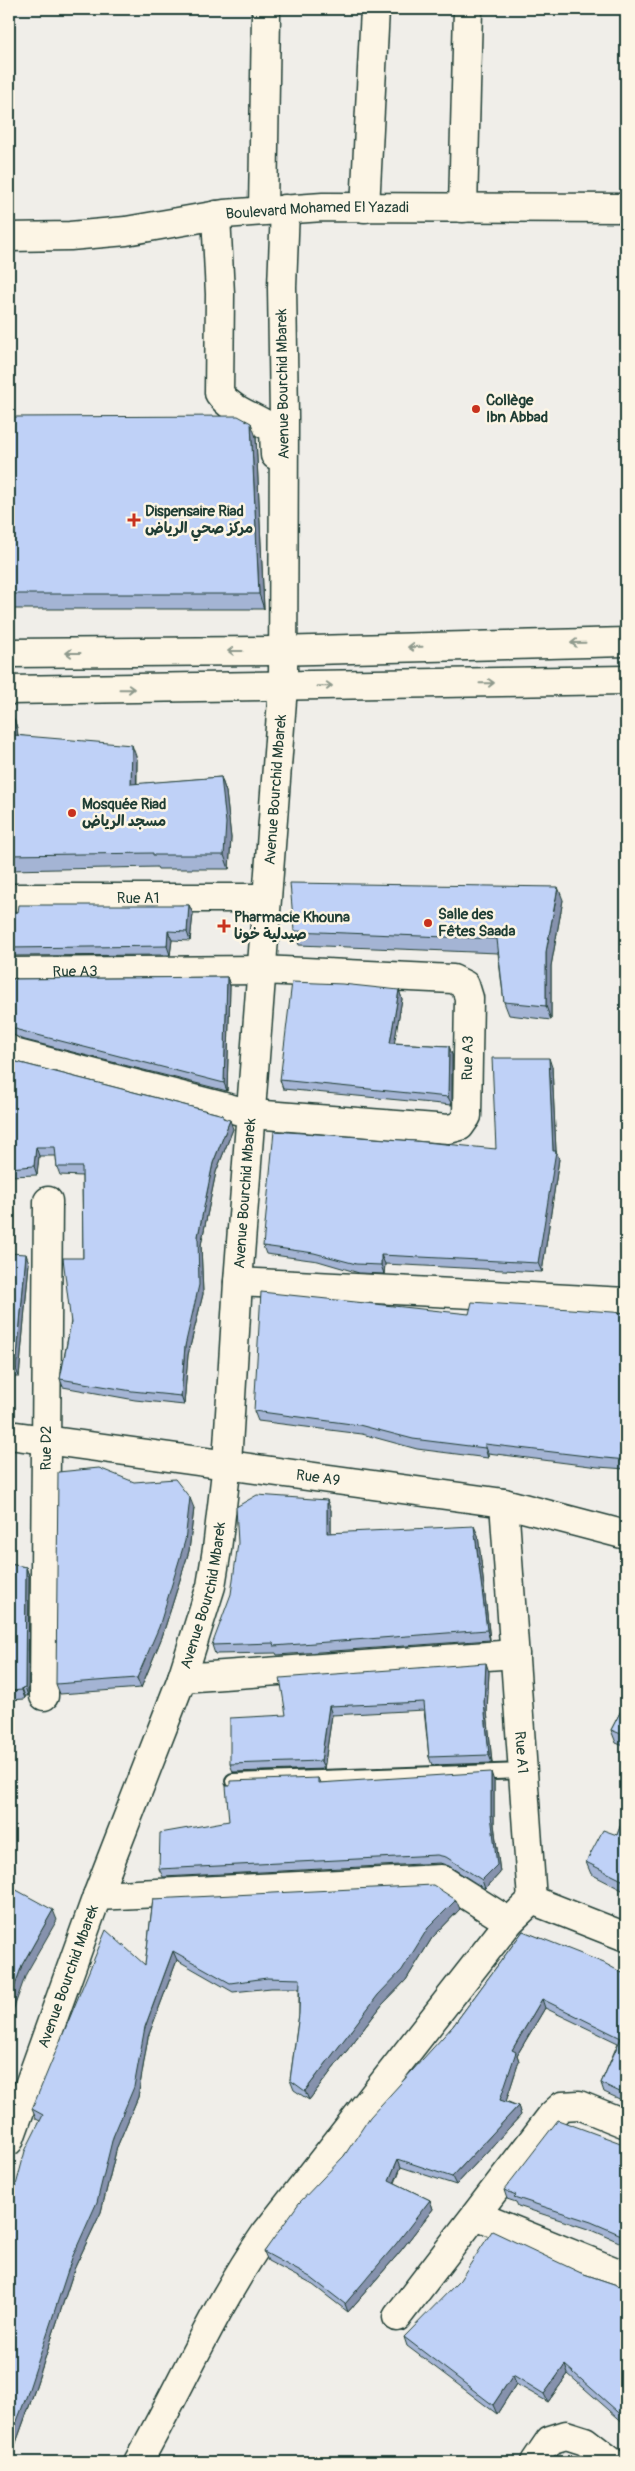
<svg xmlns="http://www.w3.org/2000/svg" width="635" height="2471" font-family="Pangolin,'Playpen Sans Arabic',sans-serif">
	<style>
		.lines { fill: none; stroke-linecap: round; stroke-linejoin: round }
		.lane-casing { stroke: #1f3d34; stroke-width: 18 }
		.street-casing { stroke: #1f3d34; stroke-width: 31 }
		.secondary-casing { stroke: #1f3d34; stroke-width: 31 }
		.lane { stroke: #fcf5e5; stroke-width: 14 }
		.street { stroke: #fcf5e5; stroke-width: 28 }
		.secondary { stroke: #fcf5e5; stroke-width: 28 }
		.wall { fill: #a4b4d4; stroke: #1f3d34 }
		.shaded-wall { fill: #8692ad; stroke: #1f3d34 }
		.building { fill: #bfd1f7; stroke: #1f3d34 }
		.oneway { stroke: #8e998c }
		.poi-dot { fill: #c8321e; stroke: #fcf5e5; stroke-width: 2 }
		.labels { text-anchor: middle; dominant-baseline: central; stroke-width: 5; stroke-linejoin: round; paint-order: stroke }
		.street-label { font-size: 15px; fill: #1f3d34; stroke: #fcf5e5 }
		.poi-label { font-size: 15px; font-weight: bold; fill: #1f3d34; stroke: #fcf5e5; text-anchor: start }
	</style>
	<rect width="100%" height="100%" fill="#f0eee9"/>
	<filter id="ink" filterUnits="userSpaceOnUse"><feTurbulence type="fractalNoise" baseFrequency=".02" numOctaves="2"/><feDisplacementMap in="SourceGraphic" scale="10" xChannelSelector="R" yChannelSelector="G"/><feConvolveMatrix kernelMatrix="1 2 1 2 8 2 1 2 1" color-interpolation-filters="sRGB"/></filter>
	<g filter="url(#ink)">
		<g class="lines">
			<defs>
				<path id="lane" d="M233,1781l291,-10"/>
				<g id="street">
					<path d="M365,208l10,-199"/>
					<path d="M463,208l5,-199"/>
					<path d="M263,210l3,-195"/>
					<path d="M216,215l4,79 -1,99c14,20 37,23 55,37l1,25"/>
					<path id="s1" d="M9,898h257"/>
					<path id="s2" d="M9,972l253,-2 191,9 12,6 4,13 -2,118 -7,10 -11,3 -197,-15 -238,-61 -5,-4"/>
					<path d="M238,1282l388,20"/>
					<path id="s3" d="M504,1503l28,397 94,37"/>
					<path d="M182,1678l333,-24"/>
					<path id="s4" d="M44,1696l4,-495"/>
					<path d="M97,1896l344,-17 68,43"/>
					<path id="s5" d="M9,2141l88,-245 85,-218 29,-92 6,-37 10,-86 11,-181 45,-595 1,-270 -2,-130 3,-78"/>
					<path d="M476,2215l150,61"/>
					<path d="M397,2317l155,-202 10,-9 17,-1 47,19"/>
					<path d="M138,2462c43,-76 77,-156 127,-228l244,-312 23,-22"/>
					<path d="M535,2462l15,-22 16,-5 19,6 27,21"/>
				</g>
				<g id="secondary">
					<path id="s6" d="M9,237l61,-1 56,-5 98,-17 99,-7 303,1"/>
					<path d="M9,653l265,-2 352,-9"/>
					<path d="M9,690l617,-10"/>
					<path id="s7" d="M9,1435l495,68 122,32"/>
				</g>
			</defs>
			<!-- lane casing -->
			<use href="#lane" class="lane-casing"/>
			<!-- street casing -->
			<use href="#street" class="street-casing"/>
			<!-- secondary casing -->
			<use href="#secondary" class="secondary-casing"/>
			<!-- lane -->
			<use href="#lane" class="lane"/>
			<!-- street -->
			<use href="#street" class="street"/>
			<!-- secondary -->
			<use href="#secondary" class="secondary"/>
		</g>
		<!-- wall -->
		<path class="wall" d="M9,417l247,20 8,172h-255z
			M9,713h3l5,15 1,7 119,24v25l84,-7 5,15 5,46 -2,31h-71l-1,-2 -148,3z
			M563,900l-12,66v54l-42,-5 -5,-13 -6,-49 -199,-8 -5,-14z
			M189,905l4,9 -3,27 -18,-1 -2,15 -161,1v-45l9,1z
			M227,977l3,9 -3,105 -206,-52 -9,-5h-3v-55z
			M399,990l3,9 -8,44 55,3 3,9v50l-169,-16 -3,-9z
			M9,1060l214,55 1,3 9,11 -17,43 -15,73 2,49 -15,61 -4,50 -49,-5 -72,-13 -3,-8 23,-121 -1,-82 -22,-1 -3,-8 -1,-11h-17l-2,19 -28,1z
			M552,1067l4,84 3,8 -17,113 -157,-8 -1,10 -25,-1 -41,-12 -52,-7 -3,-8 233,-97z
			M9,1253l20,10 -10,114h-10z
			M626,1313v156l-28,-2 -110,-14v5l-71,-9 -55,-15 -104,-13 -4,-10 215,-97z
			M194,1508l-5,43 -27,86 -21,51 -81,6 -4,-10z
			M331,1510v23l147,2 12,105 -213,15 -1,-2 -61,1 -3,-9z
			M9,1564l17,3 3,9 -1,120h-3v3l-16,1z
			M489,1672l-2,39 5,52 -60,2 -3,-8 -5,-47 -92,5 -8,54 -91,3 -3,-8 56,-49z
			M626,1701v46l-10,-4 -5,-13z
			M318,1778l2,5 174,-2v43l6,49 -15,16 -36,-23 -9,-3 -277,14 -4,-8 70,-48z
			M626,1811v81l-35,-18 -5,-12 31,-27z
			M153,1899l307,10 -28,29 -26,42 -24,25 -73,95 -15,-10 -4,-10 9,-66v-26h-28l-38,4 -56,-32 -29,77 -10,60 -21,50 -16,65 -26,55 -45,137 -21,58v-262l6,-11 25,-68 -4,-2 -4,-10 113,-144z
			M523,1931l103,44v127l-22,-10 -3,-9 17,-40 -73,-35 -28,47 2,6 -13,40 12,5 3,9 -65,70 -55,-18 -6,16 35,17 3,9 -34,44 -51,59 -35,-27 -45,-24 -4,-9 80,-96 109,-130z
			M626,2145v100l-32,-14 -76,-25 -2,-4 -9,-3 -3,-9z
			M581,2273l45,15v137l-58,-51 -20,28 -32,-18 -19,30 -90,-68 -3,-9z"/>
		<!-- shaded-wall -->
		<path class="shaded-wall" d="M251,423l5,14 8,172 -5,-15z
			M12,713l5,15 1,21 -5,-14z
			M132,745l5,14 -1,40 -5,-15z
			M221,777l5,15 5,46 -2,31 -5,-14z
			M558,887l5,13 -12,66v54l-5,-14v-54z
			M189,905l4,9 -3,27 -3,-9z
			M168,931l4,9 -2,15 -3,-9z
			M227,977l3,9 -3,105 -3,-8z
			M399,990l3,9 -9,52 -3,-8z
			M449,1046l3,9v50l-4,-8z
			M549,1058l3,9 4,84 3,8 -17,113 -4,-9 15,-112z
			M230,1120l3,9 -17,43 -15,73 2,49 -15,61 -4,50 -3,-9 4,-50 13,-110 15,-73z
			M36,1147l3,9 -2,19 -3,-9z
			M26,1254l3,9 -10,114 -3,-8z
			M381,1255l4,9 -1,10 -3,-9z
			M485,1444l3,9v5l-3,-10z
			M9,1463l2,6 -2,25z
			M190,1498l4,10 -5,43 -27,86 -21,51 -4,-10z
			M327,1500l4,10v32l-4,-9z
			M474,1526l4,9 12,105 -3,-10z
			M9,1531l3,8 -3,15z
			M26,1567l3,9 -1,120 -3,-9z
			M486,1663l3,9 -2,39 5,52 -3,-8 -5,-53z
			M22,1688l3,8v3l-3,-9z
			M329,1706l3,9 -8,54 -3,-8z
			M491,1772l3,9v43l6,49 -15,16 -3,-9 9,-65z
			M456,1900l4,9 -28,29 -26,42 -24,25 -73,95 -4,-9 123,-163z
			M53,1910l4,10 -31,54 -17,48v-20l13,-37z
			M173,1951l4,9 -29,77 -10,60 -21,50 -16,65 -26,55 -45,137 -21,58v-20l104,-305 32,-110z
			M542,1999l3,9 -28,47 2,6 -15,47 -4,-8 12,-50z
			M518,2106l3,9 -65,70 -4,-8z
			M398,2159l3,8 -9,21 -3,-8z
			M430,2200l3,9 -34,44 -51,59 -3,-8z
			M565,2365l3,9 -20,28 -4,-8z
			M513,2375l3,9 -19,30 -4,-9z"/>
		<!-- building -->
		<path class="building" d="M238,416l13,7 8,171h-250v-177z
			M9,713h3l1,22 119,10 -1,39 90,-7 5,46 -2,32h-71v-2l-144,2z
			M290,883l268,4 -12,65v54l-42,-4 -7,-63 -203,-8z
			M19,905h170l-2,27 -19,-1 -1,15 -158,2v-37l9,1z
			M227,977l-3,106 -206,-53 -9,-5v-46z
			M292,982l50,2 57,6 -9,53 59,3 -1,51 -168,-17z
			M492,1058h57l4,93h3l-18,112 -157,-8v10l-25,-1 -42,-11 -51,-7 11,-115 141,10 81,8z
			M9,1060l214,55v3l7,2 -17,43 -15,73 1,49 -14,61 -4,50 -49,-5 -72,-12 11,-56 -8,-65h20l-1,-91h-25l-2,-20h-19l-2,19 -25,2z
			M9,1253l17,1 -10,115 -7,-1z
			M261,1292l208,22 3,-12 154,11v147l-31,-3 -110,-13v4l-72,-9 -54,-14 -105,-14z
			M99,1468l35,14 41,-3 15,19 -5,43 -26,86 -22,51 -81,6 2,-212z
			M257,1495l70,5v33l147,-7 13,104 -213,16 -1,-3 -61,2 19,-51 7,-51 -2,-36z
			M9,1564l17,3 -1,120 -3,1v2l-13,1z
			M486,1663l-2,39 5,53 -60,2 -5,-55 -95,4 -8,55 -91,3v-46l56,-3 -6,-37z
			M626,1701v35l-15,-6z
			M491,1772v43l6,50 -15,15 -36,-23 -9,-2 -278,14 1,-36 69,-12 -3,-35h4v-5l88,-3v5z
			M626,1811v71l-40,-20 17,-32 14,5z
			M433,1885l23,15 -28,28 -26,42 -24,25 -73,96 -15,-11 9,-66 1,-35 -33,-1 -37,5 -57,-32 -28,76 -11,60 -21,50 -16,65 -25,56 -45,137 -18,47v-242l6,-11 10,-38 18,-36 -11,-6 74,-179 39,35 8,-66z
			M9,1886l44,24 -31,55 -13,37z
			M523,1931l81,32 22,12v120l-25,-12 20,-45 -79,-39 -30,51 4,2 -16,48 18,6 -66,71 -54,-18 -9,21 41,20 -34,44 -51,60 -35,-27 -46,-25 35,-49 45,-47 26,-39 83,-91z
			M558,2120l68,25v92l-35,-15 -77,-25 2,-2 -12,-5z
			M492,2231l89,42 45,15v131l-61,-54 -21,29 -31,-19 -20,30 -89,-68 56,-57z
			M555,2455l13,7h-19z"/>
		<!-- one-way arrows -->
		<defs><path id="oneway-shaft" d="M-6 0H5M1.5-3L5.5 0L1.5 3" fill="none" stroke-width="1.6" stroke-linecap="round" stroke-linejoin="round" transform="scale(1.25)"/></defs>
		<g class="oneway">
			<use href="#oneway-shaft" transform="translate(578 643) rotate(179)"/>
			<use href="#oneway-shaft" transform="translate(415 647) rotate(179)"/>
			<use href="#oneway-shaft" transform="translate(235 651) rotate(180)"/>
			<use href="#oneway-shaft" transform="translate(73 653) rotate(180)"/>
			<use href="#oneway-shaft" transform="translate(487 683) rotate(-1)"/>
			<use href="#oneway-shaft" transform="translate(325 686) rotate(-1)"/>
			<use href="#oneway-shaft" transform="translate(127 689) rotate(-1)"/>
		</g>
	</g>
	<!-- markers -->
	<g class="poi-dot">
		<circle cx="476" cy="409" r="5"/>
		<path d="M131.5 512.5h5v5h5v5h-5v5h-5v-5h-5v-5h5z"/>
		<circle cx="72" cy="813" r="5"/>
		<circle cx="428" cy="923" r="5"/>
		<path d="M221.5 918.5h5v5h5v5h-5v5h-5v-5h-5v-5h5z"/>
	</g>
	<g class="labels">
		<!-- street labels -->
		<g class="street-label">
			<text stroke="none"><textPath href="#s6" startOffset="310">Boulevard Mohamed El Yazadi</textPath></text>
			<text transform="translate(283 384) rotate(-91)">Avenue Bourchid Mbarek</text>
			<text stroke="none"><textPath href="#s5" startOffset="1390">Avenue Bourchid Mbarek</textPath></text>
			<text stroke="none"><textPath href="#s1" startOffset="129">Rue A1</textPath></text>
			<text stroke="none"><textPath href="#s2" startOffset="66">Rue A3</textPath></text>
			<text transform="translate(468 1058) rotate(-89)">Rue A3</text>
			<text stroke="none"><textPath href="#s5" startOffset="985">Avenue Bourchid Mbarek</textPath></text>
			<text stroke="none"><textPath href="#s4" startOffset="248">Rue D2</textPath></text>
			<text stroke="none"><textPath href="#s7" startOffset="312">Rue A9</textPath></text>
			<text stroke="none"><textPath href="#s5" startOffset="580">Avenue Bourchid Mbarek</textPath></text>
			<text stroke="none"><textPath href="#s3" startOffset="250">Rue A1</textPath></text>
			<text stroke="none"><textPath href="#s5" startOffset="175">Avenue Bourchid Mbarek</textPath></text>
		</g>
		<!-- poi labels -->
		<g class="poi-label">
			<text x="486" y="400">Collège<tspan x="486" dy="17">Ibn Abbad</tspan></text>
			<text x="145" y="511">Dispensaire Riad<tspan x="145" dy="17">مركز صحي الرياض</tspan></text>
			<text x="82" y="804">Mosquée Riad<tspan x="82" dy="17">مسجد الرياض</tspan></text>
			<text x="438" y="914">Salle des<tspan x="438" dy="17">Fêtes Saada</tspan></text>
			<text x="234" y="917">Pharmacie Khouna<tspan x="234" dy="17">صيدلية خونا</tspan></text>
		</g>
	</g>
	<!-- margin -->
	<rect width="635" height="2471" fill="none" stroke="#fcf5e5" stroke-width="30"/>
	<rect x="15" y="15" width="605" height="2441" fill="none" stroke="#1f3d34" stroke-width="2" filter="url(#ink)"/>
</svg>
